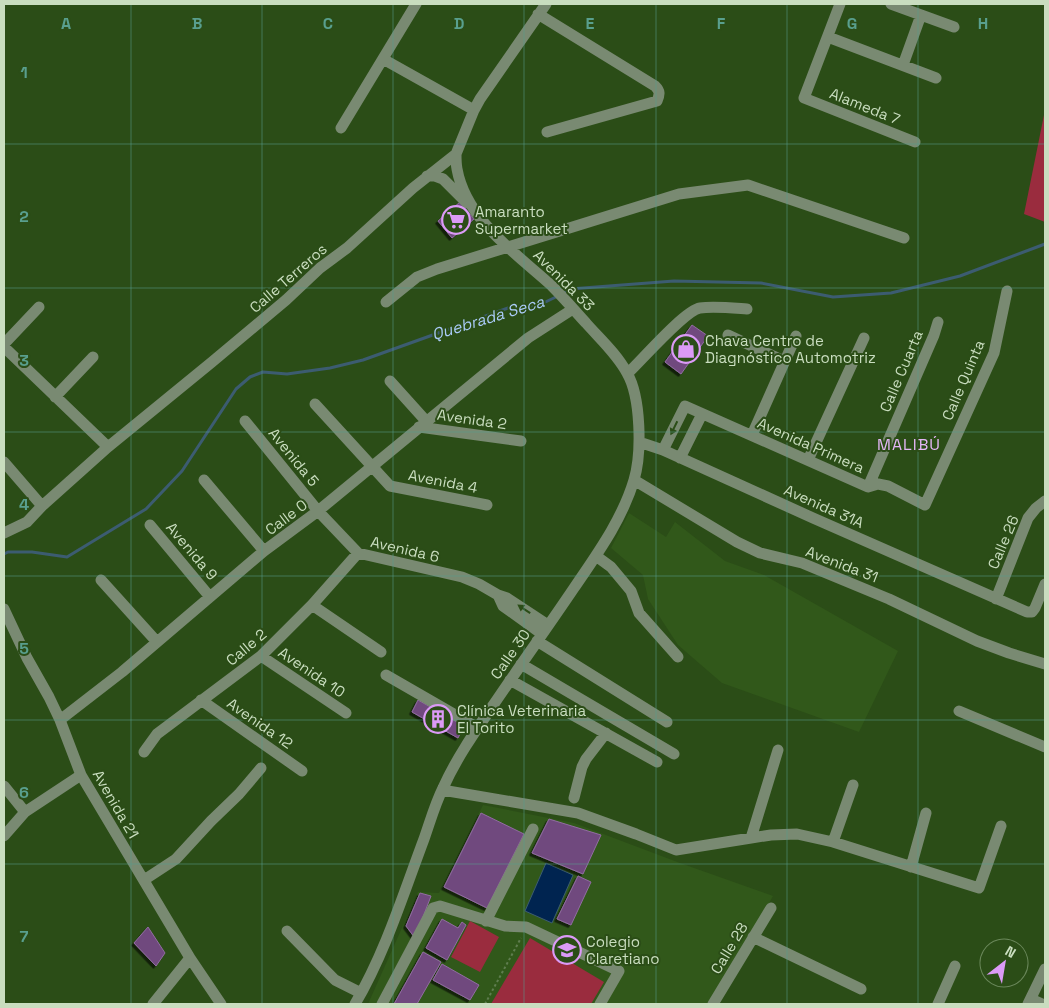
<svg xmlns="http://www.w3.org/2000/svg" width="1049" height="1008" font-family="'Space Grotesk',sans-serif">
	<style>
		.built { fill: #31581a }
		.green { fill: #9a2c3e }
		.water { fill: #002450; stroke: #3c5c71 }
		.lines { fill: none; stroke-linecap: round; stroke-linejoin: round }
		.stream { stroke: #3c5c71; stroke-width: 3 }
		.building { fill: #6f4a7e; stroke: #926ca2; filter: url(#shadow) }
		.path { stroke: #5f7d4f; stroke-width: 2; stroke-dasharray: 2.5 2.5; stroke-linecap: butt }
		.minor { stroke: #798a72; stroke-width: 11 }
		.oneway { fill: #2b4d17 }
		.grid { fill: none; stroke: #599f8e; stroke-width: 1; stroke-opacity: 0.55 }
		.labels { text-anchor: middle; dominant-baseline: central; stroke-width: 4; stroke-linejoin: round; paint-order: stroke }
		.street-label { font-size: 15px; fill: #c9ddbf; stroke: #2b4d17 }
		.poi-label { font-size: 15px; fill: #c9ddbf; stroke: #2b4d17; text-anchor: start }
		.water-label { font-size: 16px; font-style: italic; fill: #aacbf8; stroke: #2b4d17 }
		.neighbourhood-label { font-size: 16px; letter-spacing: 1px; fill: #e3b6f6; stroke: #2b4d17 }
		.grid-label { font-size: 16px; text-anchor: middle; font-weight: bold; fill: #599f8e; stroke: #2b4d17; stroke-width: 4; stroke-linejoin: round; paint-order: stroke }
	</style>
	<defs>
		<filter id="shadow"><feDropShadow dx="-2.5" dy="2.5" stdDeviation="0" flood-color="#0009"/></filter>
	</defs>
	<rect width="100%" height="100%" fill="#2b4d17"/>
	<!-- built -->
	<path class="built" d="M629,513l37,24 9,-15 50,39 39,14 134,76 -39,81 -137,-49 -44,-38 -30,-46 -5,-24 -32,-27z
		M483,805l91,18 106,40 93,33 -62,108h-343l50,-112 21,1z"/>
	<!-- green -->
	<path class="green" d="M1045,110v112l-21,-8z
		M470,921l29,16 -19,35 -29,-15z
		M530,938l74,44 -13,22h-100z"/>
	<!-- water -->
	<path class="water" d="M546,863l27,12 -21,48 -27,-12z"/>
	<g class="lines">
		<!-- stream -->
		<path class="stream" d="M563,293l7,-4 104,-8 87,2 72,14 58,-4 69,-17 85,-32
			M4,554l4,-2h24l35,5 79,-48 36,-38 54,-82 14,-12 13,-5 24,2 43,-6 33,-8 145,-52 29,-2 21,-10"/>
	</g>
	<!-- building -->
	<path class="building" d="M460,202l14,17 -22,19 -14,-17z
		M692,325l16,11 -27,38 -16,-12z
		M418,700l46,26 -6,12 -46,-26z
		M481,813l43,21 -37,74 -43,-21z
		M549,819l52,16 -18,39 -51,-21z
		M578,876l13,6 -20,43 -14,-6z
		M420,893l11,3 -16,42 -9,-12z
		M442,919l16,9 4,-6 4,3 -19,35 -21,-12z
		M148,927l17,26 -9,13 -22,-23z
		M423,952l18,10 -24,42h-23z
		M442,964l37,21 -9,15 -37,-20z"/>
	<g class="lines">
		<!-- path -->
		<path class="path" d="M485,1004l36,-66"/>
		<!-- minor -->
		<path class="minor" d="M840,4l-36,94 111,44
			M891,4l63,23
			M538,14l117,72c5,5 5,8 2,15l-110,31
			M828,37l108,41
			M383,59l91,51
			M903,65l18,-50
			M341,128l75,-124
			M427,176h8l8,3 24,24
			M386,302l31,-25 20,-8 242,-75 69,-9 156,53
			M728,335l56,26
			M4,344l35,-37
			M4,347l104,100
			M628,373c13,-12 57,-63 72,-65 13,-2 33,0 47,1
			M390,381l36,40
			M55,397l38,-40
			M315,404l75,82 97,19
			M245,421l73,90 40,42 104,24 17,7 19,11 9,3 41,27
			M419,427l102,14
			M752,435l44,-99
			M639,442l24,8 150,68 214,94h5l3,-4 10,-24
			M663,450l22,-44 183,81 10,-3 10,2 37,19 69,-152 13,-62
			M680,458l22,-44
			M808,460l56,-122
			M4,462l38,44
			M204,480l60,71
			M634,480l103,62 23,11 42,10 87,36 88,42 32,12 36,11
			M868,487l66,-152 4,-13
			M150,525l60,72
			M4,533l23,-11 15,-16 66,-59 104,-85 74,-62 34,-32 27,-20 66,-60 43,-34 18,-44 6,-11 66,-95
			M596,556l15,11 20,24 8,22 39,44
			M101,580l56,62
			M498,595l5,11 39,28
			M996,599l32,-81 8,-10 9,-7
			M312,605l69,47
			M4,609l23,49 22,39 11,23 21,55 109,183 31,46
			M537,641l130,81
			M261,656l85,57
			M521,664l153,90
			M386,675l92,53
			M510,680l147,82
			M201,700l101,71
			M959,711l86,36
			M60,720l62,-48 142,-121 54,-40 210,-173 45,-29
			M144,752l13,-18 104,-78 51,-51 46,-52
			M4,786l21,26
			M442,790l136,23 58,21 40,16 75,-12 20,-3 26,-1 36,8 146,46 22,-62
			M574,798l8,-31 4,-8 20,-26
			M4,836l21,-24 56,-37
			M751,838l27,-88
			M833,842l20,-57
			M911,867l15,-54
			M144,880l32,-21 35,-38 28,-27 22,-26
			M486,921l47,-92
			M287,931l48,49 26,13
			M753,937l108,52
			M1031,999l11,5
			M153,1004l37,-46
			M355,1004c30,-51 48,-109 69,-165 6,-17 11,-35 19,-51 13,-29 31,-55 49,-81 27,-40 55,-79 82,-119 23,-34 48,-68 60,-108 8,-27 7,-83 -7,-107 -10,-19 -27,-34 -41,-50 -11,-12 -22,-25 -34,-37 -35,-32 -86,-66 -95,-117 -1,-5 -1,-10 -1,-15
			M382,1004l51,-96 7,-2 65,20 21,1 93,44 -19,33
			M713,1004l58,-96
			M938,1004l17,-38
			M1028,1004l17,-35"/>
	</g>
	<!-- one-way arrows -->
	<defs><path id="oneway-solid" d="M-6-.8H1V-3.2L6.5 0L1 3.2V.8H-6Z" transform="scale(1.25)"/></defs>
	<g class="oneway">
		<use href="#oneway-solid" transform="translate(674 428) rotate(116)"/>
		<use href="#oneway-solid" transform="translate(524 609) rotate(-146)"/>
	</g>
	<!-- grid -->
	<path class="grid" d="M131,4v1000M262,4v1000M393,4v1000M524,4v1000M656,4v1000M787,4v1000M918,4v1000M4,144h1041M4,288h1041M4,432h1041M4,576h1041M4,720h1041M4,864h1041"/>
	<!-- icons -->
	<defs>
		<symbol id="supermarket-ring" viewBox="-11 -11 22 22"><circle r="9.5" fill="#2b4d17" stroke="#db9af6" stroke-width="1.5"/><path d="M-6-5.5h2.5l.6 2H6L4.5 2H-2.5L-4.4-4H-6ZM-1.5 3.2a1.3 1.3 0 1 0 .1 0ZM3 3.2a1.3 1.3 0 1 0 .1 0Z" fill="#db9af6"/></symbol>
		<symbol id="shop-ring" viewBox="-11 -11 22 22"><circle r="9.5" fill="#2b4d17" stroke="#db9af6" stroke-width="1.5"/><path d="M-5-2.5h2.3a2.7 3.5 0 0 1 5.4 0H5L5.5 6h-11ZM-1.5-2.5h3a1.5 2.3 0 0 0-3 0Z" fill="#db9af6"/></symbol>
		<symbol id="building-ring" viewBox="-11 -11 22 22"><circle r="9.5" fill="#2b4d17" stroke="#db9af6" stroke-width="1.5"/><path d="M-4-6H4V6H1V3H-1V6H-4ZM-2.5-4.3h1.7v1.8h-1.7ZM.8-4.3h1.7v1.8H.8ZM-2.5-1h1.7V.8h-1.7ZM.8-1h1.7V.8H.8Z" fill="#db9af6"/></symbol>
		<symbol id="school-ring" viewBox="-11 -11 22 22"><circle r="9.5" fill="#2b4d17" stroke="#db9af6" stroke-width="1.5"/><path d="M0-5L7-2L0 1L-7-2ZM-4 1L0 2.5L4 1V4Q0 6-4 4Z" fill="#db9af6"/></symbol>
	</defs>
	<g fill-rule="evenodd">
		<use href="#supermarket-ring" x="440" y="204" width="32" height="32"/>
		<use href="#shop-ring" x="670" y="333" width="32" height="32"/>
		<use href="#building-ring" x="422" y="703" width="32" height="32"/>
		<use href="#school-ring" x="551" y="934" width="32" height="32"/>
	</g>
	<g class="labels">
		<!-- street labels -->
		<g class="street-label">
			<text transform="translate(865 106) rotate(22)">Alameda 7</text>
			<text transform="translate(288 278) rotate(-41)">Calle Terreros</text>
			<text transform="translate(564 280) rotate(45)">Avenida 33</text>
			<text transform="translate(901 371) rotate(-67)">Calle Cuarta</text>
			<text transform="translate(963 380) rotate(-67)">Calle Quinta</text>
			<text transform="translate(472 419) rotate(8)">Avenida 2</text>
			<text transform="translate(811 445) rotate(24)">Avenida Primera</text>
			<text transform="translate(294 457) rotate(51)">Avenida 5</text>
			<text transform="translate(443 481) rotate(11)">Avenida 4</text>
			<text transform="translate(824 506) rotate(24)">Avenida 31A</text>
			<text transform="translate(286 517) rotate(-37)">Calle 0</text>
			<text transform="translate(1003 542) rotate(-67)">Calle 26</text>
			<text transform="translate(405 549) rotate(13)">Avenida 6</text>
			<text transform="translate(192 551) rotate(50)">Avenida 9</text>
			<text transform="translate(842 564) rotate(21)">Avenida 31</text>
			<text transform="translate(246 647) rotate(-40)">Calle 2</text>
			<text transform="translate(510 654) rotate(-55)">Calle 30</text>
			<text transform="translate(312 672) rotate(34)">Avenida 10</text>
			<text transform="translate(260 723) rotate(35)">Avenida 12</text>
			<text transform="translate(116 804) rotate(60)">Avenida 21</text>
			<text transform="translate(729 948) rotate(-59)">Calle 28</text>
		</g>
		<!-- poi labels -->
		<g class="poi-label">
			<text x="475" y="211">Amaranto<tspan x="475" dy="17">Supermarket</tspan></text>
			<text x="705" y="340">Chava Centro de<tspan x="705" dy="17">Diagnóstico Automotriz</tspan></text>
			<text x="457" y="710">Clínica Veterinaria<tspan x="457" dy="17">El Torito</tspan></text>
			<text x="586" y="941">Colegio<tspan x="586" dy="17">Claretiano</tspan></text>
		</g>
		<!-- water labels -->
		<g class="water-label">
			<text transform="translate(488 318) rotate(-17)">Quebrada Seca</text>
		</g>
		<!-- neighbourhood labels -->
		<g class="neighbourhood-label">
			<text x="909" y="444">MALIBÚ</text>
		</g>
	</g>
	<g class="grid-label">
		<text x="66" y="29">A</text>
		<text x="197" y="29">B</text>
		<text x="328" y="29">C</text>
		<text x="459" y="29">D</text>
		<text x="590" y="29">E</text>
		<text x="721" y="29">F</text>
		<text x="852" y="29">G</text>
		<text x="983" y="29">H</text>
		<text x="24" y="78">1</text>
		<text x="24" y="222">2</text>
		<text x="24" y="366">3</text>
		<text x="24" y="510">4</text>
		<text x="24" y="654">5</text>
		<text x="24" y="798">6</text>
		<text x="24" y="942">7</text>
	</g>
	<!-- border -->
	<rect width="1049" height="1008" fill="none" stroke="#c9ddbf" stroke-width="10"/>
	<!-- north arrow -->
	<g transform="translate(1004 963) rotate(31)"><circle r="24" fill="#2b4d17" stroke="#6a875a"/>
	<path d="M0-4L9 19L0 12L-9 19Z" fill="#db9af6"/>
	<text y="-8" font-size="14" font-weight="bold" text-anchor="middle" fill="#c9ddbf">N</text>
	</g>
</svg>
